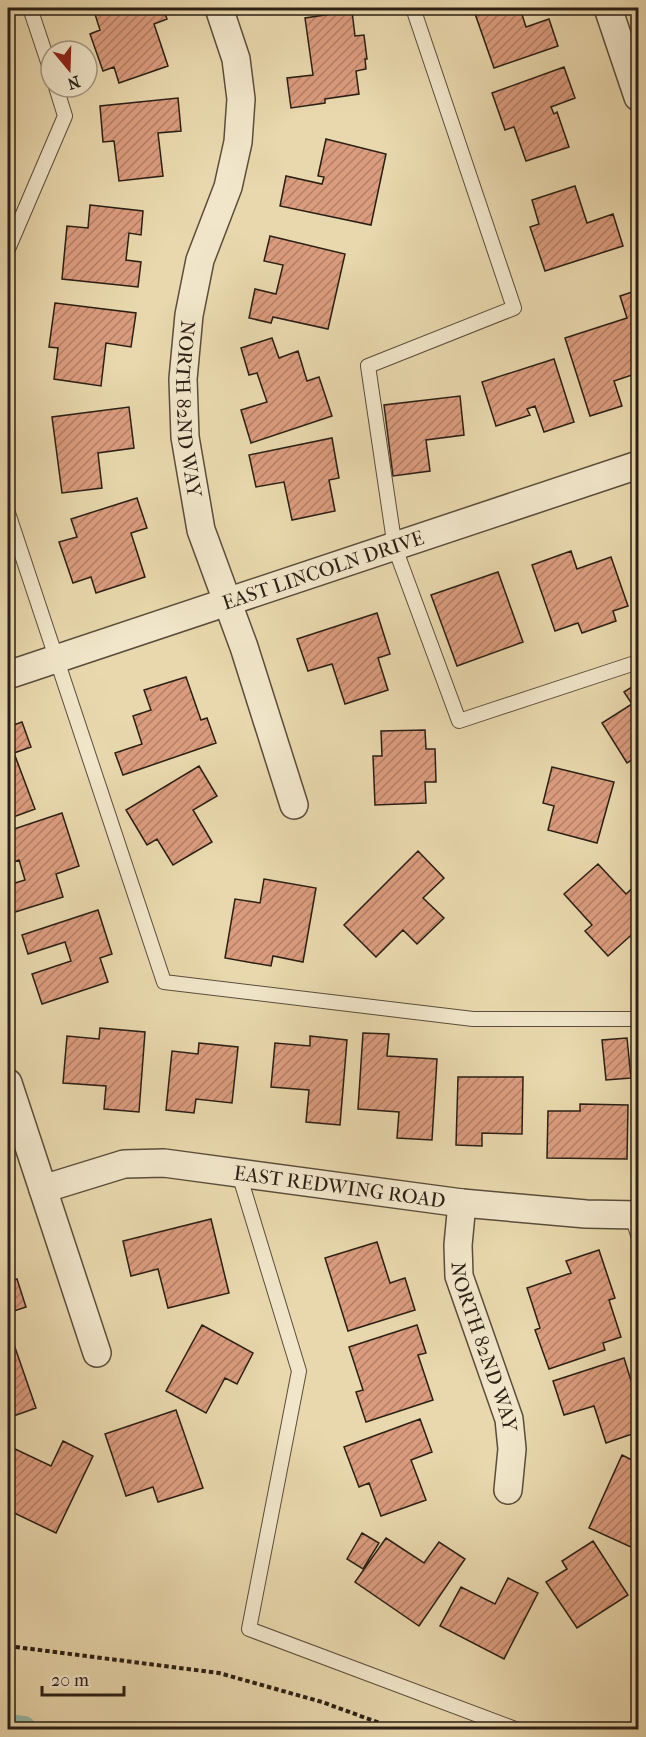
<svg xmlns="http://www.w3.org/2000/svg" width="646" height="1737" font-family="'IM FELL French Canon',serif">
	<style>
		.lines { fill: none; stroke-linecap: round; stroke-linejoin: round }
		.canal { stroke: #97baa9; stroke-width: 28 }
		.building { fill: url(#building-hatch); stroke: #2a1f15; stroke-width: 1.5 }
		.service-casing { stroke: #5a4d3b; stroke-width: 16 }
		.minor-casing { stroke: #5a4d3b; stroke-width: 30 }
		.path { stroke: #2a1f15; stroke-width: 4; stroke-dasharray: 4.5 3; stroke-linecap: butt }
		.service { stroke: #f1e6ca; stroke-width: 14 }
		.minor { stroke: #f1e6ca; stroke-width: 27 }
		.labels { text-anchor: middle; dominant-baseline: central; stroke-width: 4.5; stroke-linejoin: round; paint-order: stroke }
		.street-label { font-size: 20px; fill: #2a1f15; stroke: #f1e6ca }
	</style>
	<defs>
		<pattern id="building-hatch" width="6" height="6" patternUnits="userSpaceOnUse" patternTransform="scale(1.5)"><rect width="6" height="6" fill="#db9c7e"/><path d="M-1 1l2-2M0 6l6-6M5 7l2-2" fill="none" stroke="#b27f66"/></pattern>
	</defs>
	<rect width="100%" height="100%" fill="#e9d8ad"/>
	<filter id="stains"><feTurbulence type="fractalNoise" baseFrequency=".00333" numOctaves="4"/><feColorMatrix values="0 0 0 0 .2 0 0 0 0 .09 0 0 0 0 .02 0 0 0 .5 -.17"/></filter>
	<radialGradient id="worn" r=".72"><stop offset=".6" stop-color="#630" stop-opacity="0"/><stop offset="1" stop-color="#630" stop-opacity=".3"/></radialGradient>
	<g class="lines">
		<!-- canal -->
		<path class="canal" d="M8,1728l15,2"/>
	</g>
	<!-- building -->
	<path class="building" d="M103,8h60l4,11 -13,5 14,42 -49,17 -5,-16 -11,4 -13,-37 10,-4 -6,-19z
		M473,8h47l6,19 23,-8 9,27 -64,22z
		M352,11l3,25 9,-1 3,24h-2l1,10 -10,2 3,23 -34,5v4l-34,5 -4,-30 26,-3 -8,-57z
		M8,55h6l-4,66h-2z
		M564,67l11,31 -24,9 3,7 3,-2 12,35 -43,14 -12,-34 -9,3 -13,-37z
		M178,98l3,33 -23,2 5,43 -44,5 -5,-40 -11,1 -3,-36z
		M326,139l60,15 -15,71 -91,-19 6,-30 36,8 2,-7 -6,-1z
		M575,186l12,37 26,-9 10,32 -78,25 -15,-44 9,-3 -7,-24z
		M90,205l53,6 -2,24 -12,-2 -3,27 15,2 -3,25 -76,-8 5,-53 21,2z
		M270,236l75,18 -17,75 -55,-12 -2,6 -22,-5 6,-29 21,5 7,-29 -19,-4z
		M638,290v83l-24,8 8,25 -32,10 -25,-78 62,-20 -7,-22z
		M55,303l81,10 -5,34 -25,-4 -5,43 -47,-7 4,-31 -9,-1z
		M272,338l7,20 19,-7 9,30 12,-4 13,39 -81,27 -10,-33 26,-8 -10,-29 -8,2 -8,-27z
		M554,359l20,63 -30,10 -9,-26 -8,3 3,6 -34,11 -14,-44z
		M460,396l4,39 -38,5 4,31 -37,5 -9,-71z
		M129,407l5,41 -36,5 4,35 -40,5 -10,-76z
		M332,438l7,40 -10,2 6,31 -43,9 -8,-38 -28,5 -7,-32z
		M137,498l10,30 -16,5 14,44 -49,16 -5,-16 -18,6 -14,-41 18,-5 -6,-18z
		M571,551l6,18 34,-12 17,49 -15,5 3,10 -34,12 -4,-10 -23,8 -23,-66z
		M498,572l25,70 -66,24 -26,-71z
		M377,613l13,41 -12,4 10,32 -43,14 -13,-40 -24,7 -11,-32z
		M186,677l15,43 6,-2 9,25 -93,32 -8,-22 27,-9 -9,-28 18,-6 -7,-20z
		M638,683v73l-11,7 -25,-40 30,-19 -8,-12z
		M22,722l9,25 -17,6 21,56 -27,10v-92z
		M425,730l1,19h9l1,33h-11l1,21 -51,2 -2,-49h9l-1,-25z
		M199,766l18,30 -24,14 19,32 -39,23 -16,-26 -10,6 -21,-35z
		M552,767l62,15 -17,61 -49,-13 6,-24 -11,-3z
		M62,813l17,53 -23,8 7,23 -51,16 -4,-15v-13l17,-5 -6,-20 -11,4v-33z
		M418,851l26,27 -21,20 21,20 -27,26 -14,-14 -27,27 -32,-32z
		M598,864l28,30 12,-11v46l-30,27 -23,-25 7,-6 -28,-31z
		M264,879l52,9 -13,74 -30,-6 -2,10 -46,-8 10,-59 25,4z
		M98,910l14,44 -12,4 8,24 -66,22 -10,-30 39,-13 -6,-19 -37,12 -6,-19z
		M100,1028l45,4 -6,80 -35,-3 2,-23 -43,-3 4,-47 32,3z
		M363,1033l26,1 -2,22 50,3 -5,81 -35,-2 2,-26 -41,-3z
		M310,1036l37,4 -7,85 -34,-3 3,-32 -38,-3 4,-44 35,3z
		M627,1038l4,40 -25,2 -4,-40z
		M199,1043l39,4 -6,56 -36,-4 -2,14 -28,-3 6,-59 26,3z
		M458,1077h65l-1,57 -40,-1v13l-26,-1z
		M580,1104l48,1 -1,54 -80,-1 1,-47h32z
		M211,1219l18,74 -61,15 -10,-39 -27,7 -8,-35z
		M377,1242l13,41 15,-5 10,32 -67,21 -23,-73z
		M599,1250l16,48 -6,2 12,37 -18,6 2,7 -56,19 -14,-39 5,-2 -13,-40 44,-15 -5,-12z
		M17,1279l9,28 -18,6v-31z
		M202,1325l51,28 -16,31 -12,-6 -19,35 -40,-22z
		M417,1325l9,28 -8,2 15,45 -67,22 -10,-30 7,-2 -14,-43z
		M10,1333l26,75 -28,10v-84z
		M624,1358l14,45v29l-32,11 -12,-37 -30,9 -11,-34z
		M176,1410l27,78 -45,14 -5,-15 -27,9 -21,-62z
		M420,1419l12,33 -21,8 15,40 -45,16 -12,-33 -10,4 -15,-40z
		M63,1441l30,15 -37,77 -48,-23v-51l5,-11 38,18z
		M622,1455l16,8v72l-5,13 -44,-20z
		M362,1533l17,10 -16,26 -16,-10z
		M386,1538l38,25 15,-21 26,17 -46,67 -64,-44z
		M593,1541l35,54 -51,33 -31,-46 21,-13 -5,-8z
		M508,1578l30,15 -34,66 -64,-33 21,-39 34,17z"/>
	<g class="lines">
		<defs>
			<path id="service" d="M30,8l21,63
				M413,8l101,300 -146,58 27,182 64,173 179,-59
				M8,249l57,-133 -9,-29
				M8,513l156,469 309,37h165
				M239,1174l60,197 -50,258 269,101
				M632,1216l6,19"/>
			<g id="minor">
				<path id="s1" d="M219,8l17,51 5,40 -3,43 -10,45 -28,73 -11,55 -6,64 2,58 16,93 43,117 50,158"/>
				<path d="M608,8l30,89"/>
				<path id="s2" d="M8,675l630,-210"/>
				<path d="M8,1083l89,270"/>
				<path id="s3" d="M43,1189l81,-25 40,-1 298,40 124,11 52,1"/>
				<path id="s4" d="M462,1203l-4,42 1,31 50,143 3,30 -4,41"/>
			</g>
		</defs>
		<!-- service casing -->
		<use href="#service" class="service-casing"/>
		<!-- minor casing -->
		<use href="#minor" class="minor-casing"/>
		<!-- path -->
		<path class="path" d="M8,1646l211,27 103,29 77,28"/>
		<!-- service -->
		<use href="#service" class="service"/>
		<!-- minor -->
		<use href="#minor" class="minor"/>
	</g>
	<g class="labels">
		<!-- street labels -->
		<g class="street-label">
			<text stroke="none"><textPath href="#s1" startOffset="412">NORTH 82ND WAY</textPath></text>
			<text stroke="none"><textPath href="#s2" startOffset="332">EAST LINCOLN DRIVE</textPath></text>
			<text stroke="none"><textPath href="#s3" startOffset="302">EAST REDWING ROAD</textPath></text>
			<text stroke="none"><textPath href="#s4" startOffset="148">NORTH 82ND WAY</textPath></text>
		</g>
	</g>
	<!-- margin -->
	<rect width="646" height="1737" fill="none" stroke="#e9d8ad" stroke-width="30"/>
	<rect x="9" y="9" width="628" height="1719" fill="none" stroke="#2a1f15" stroke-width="3"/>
	<rect x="15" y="15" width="616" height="1707" fill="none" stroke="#2a1f15" stroke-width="1.5"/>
	<!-- north arrow -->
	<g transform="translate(69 69) rotate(161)"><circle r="28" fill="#f1e6ca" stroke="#a19682" stroke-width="1.5"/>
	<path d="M0-4.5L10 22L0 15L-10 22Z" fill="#8f2418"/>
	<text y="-9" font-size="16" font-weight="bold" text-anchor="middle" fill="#2a1f15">N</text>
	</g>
	<!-- scale -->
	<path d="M42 1686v9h82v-9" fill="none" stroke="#2a1f15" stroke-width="3"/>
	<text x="51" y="1686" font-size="18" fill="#2a1f15" stroke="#f1e6ca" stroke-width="4.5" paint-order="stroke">20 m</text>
	<rect width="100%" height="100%" filter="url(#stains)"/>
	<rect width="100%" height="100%" fill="url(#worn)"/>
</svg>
